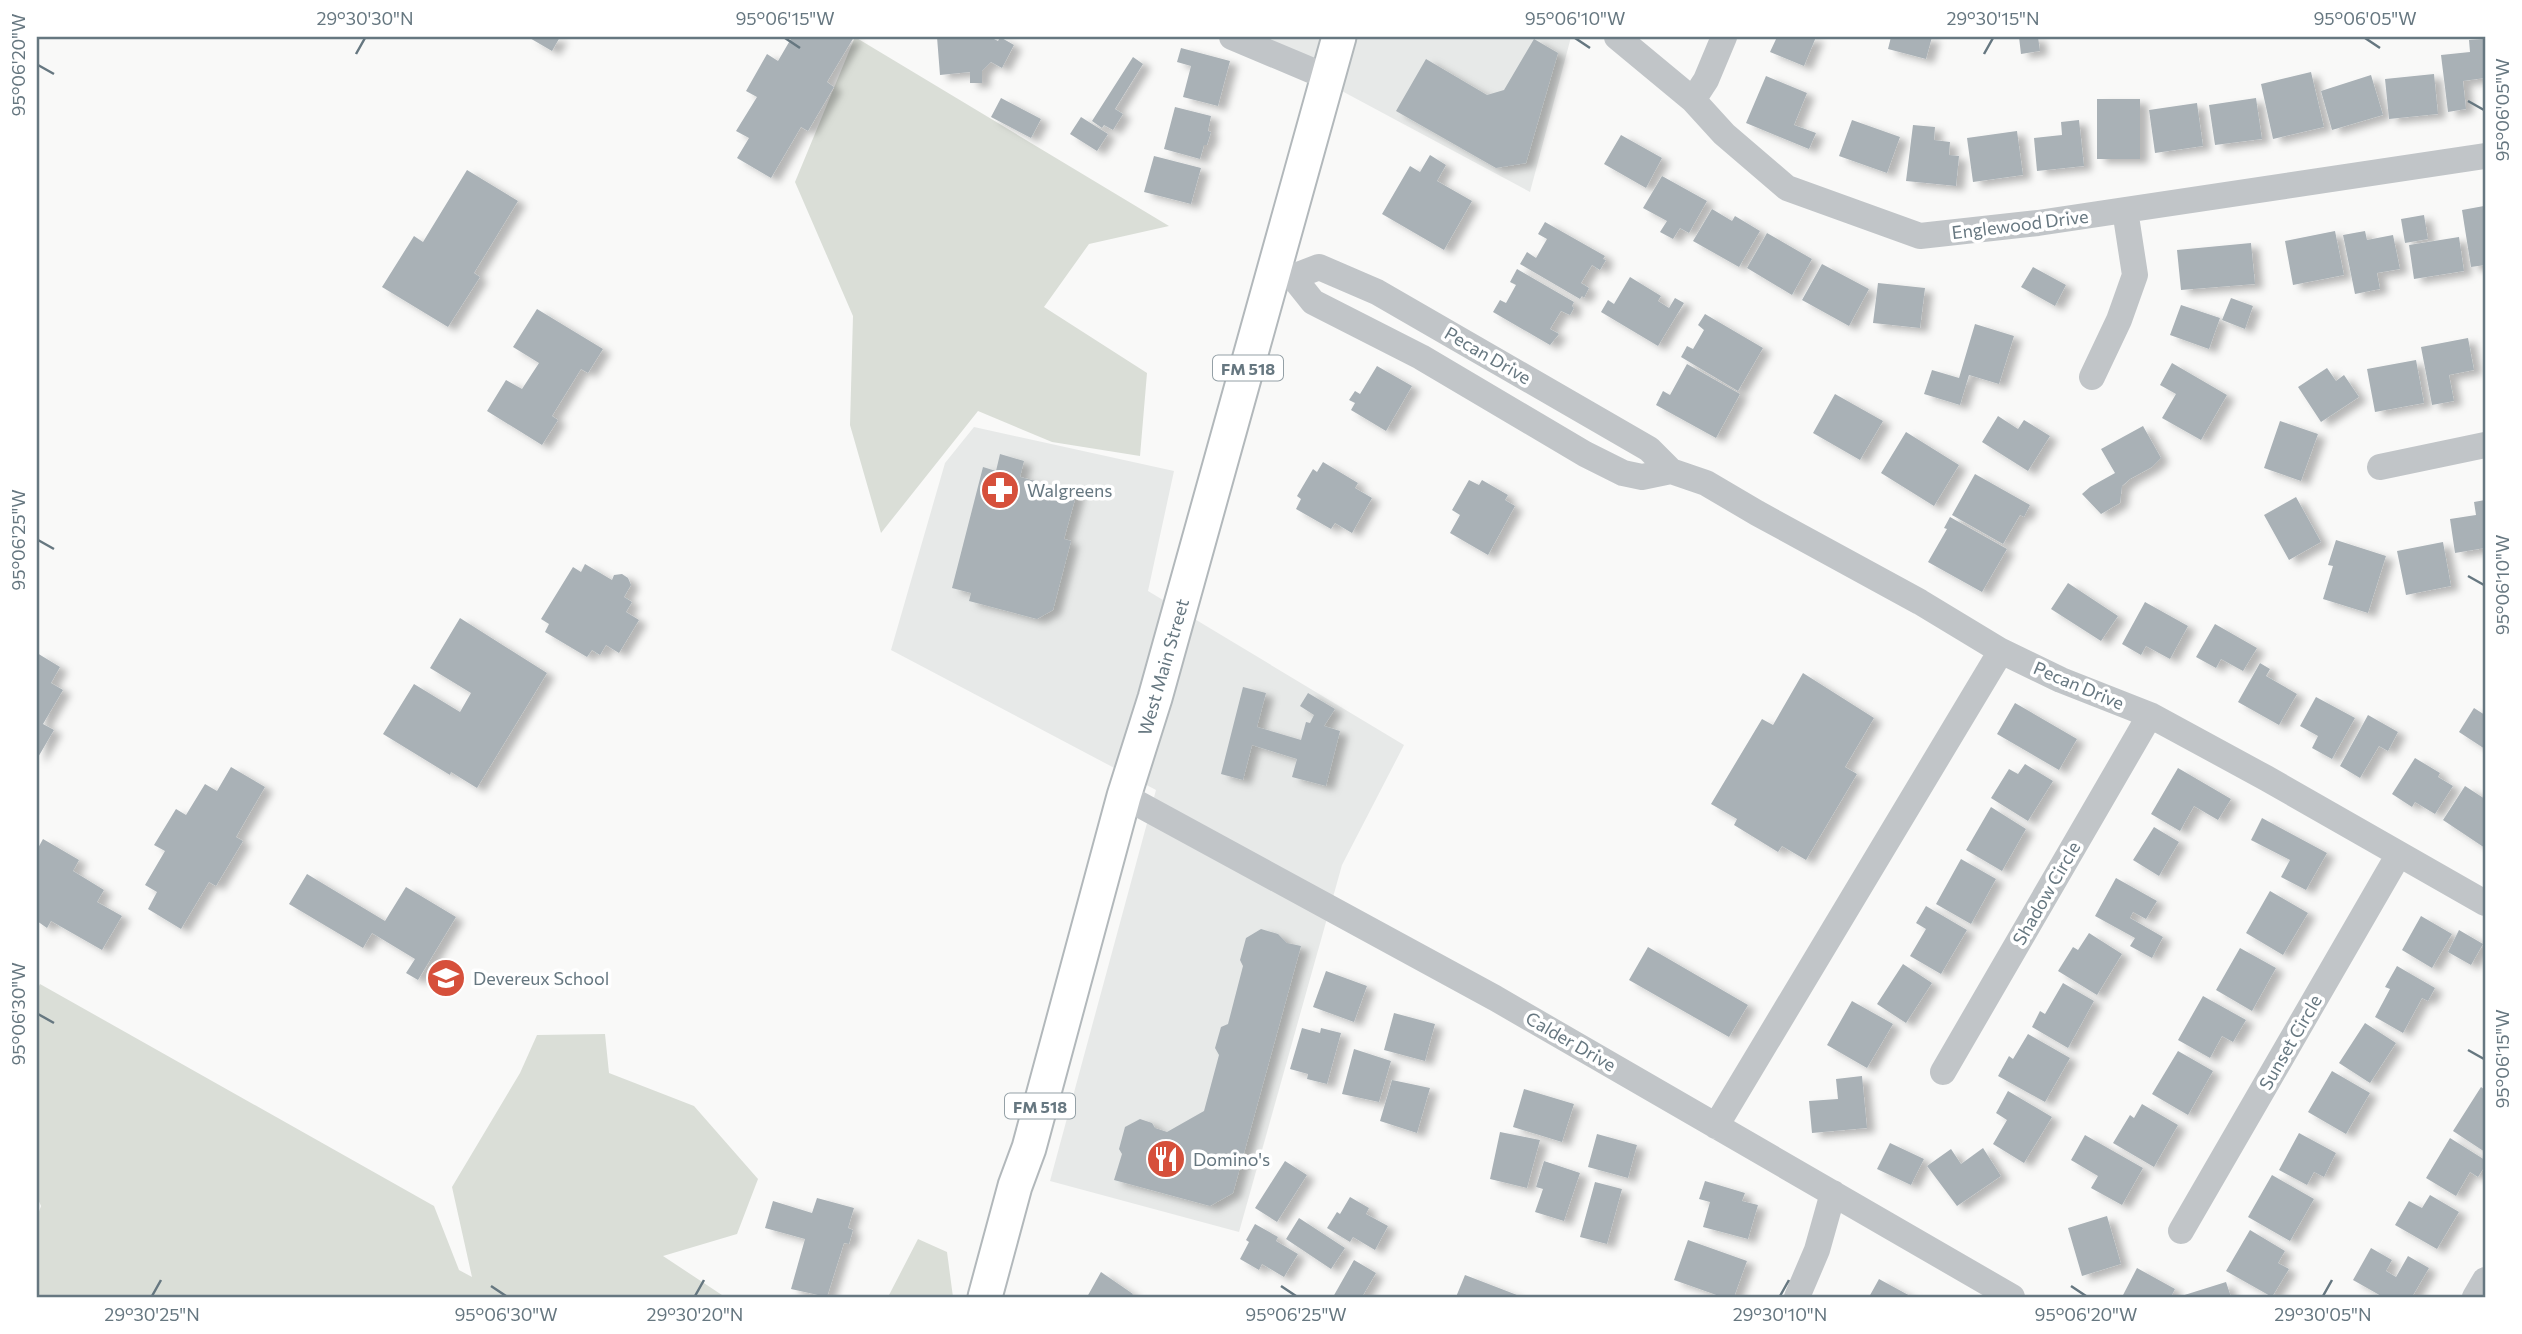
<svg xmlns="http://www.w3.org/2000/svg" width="2522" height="1334" font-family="Commissioner,sans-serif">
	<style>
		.built { fill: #e7e9e8 }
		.green { fill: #daded7 }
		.building { fill: #a9b1b6; filter: url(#shadow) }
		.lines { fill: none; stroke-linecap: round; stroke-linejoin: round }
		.major-casing { stroke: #b2b8bb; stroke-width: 37 }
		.minor { stroke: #c1c5c8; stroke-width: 26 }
		.major { stroke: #fff; stroke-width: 33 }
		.ticks { fill: none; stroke: #667780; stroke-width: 2.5 }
		.labels { text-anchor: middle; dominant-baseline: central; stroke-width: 7; stroke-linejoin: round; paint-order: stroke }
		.shield { fill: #fff; stroke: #94a0a6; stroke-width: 2 }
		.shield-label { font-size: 16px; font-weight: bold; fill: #667780 }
		.street-label { font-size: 18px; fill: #667780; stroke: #fff }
		.poi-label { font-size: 18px; fill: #667780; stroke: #fff; text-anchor: start }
		.neatline { fill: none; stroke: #667780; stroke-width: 2.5 }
		.ticks-label { font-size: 18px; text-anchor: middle; fill: #667780 }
	</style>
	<defs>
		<filter id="shadow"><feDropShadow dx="8" dy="4.5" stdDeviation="3.5" flood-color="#0004"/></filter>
	</defs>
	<rect width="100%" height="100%" fill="#f9f9f8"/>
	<!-- built -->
	<path class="built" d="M1241,37h330l-41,155z
		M974,427l200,44 -26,120 256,154 -62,120 -103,367 -189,-51 106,-391 -265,-140 54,-187z"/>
	<!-- green -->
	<path class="green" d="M855,37l314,189 -80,18 -45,63 103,66 -7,83 -88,-14 -74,-31 -97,122 -31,-108 3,-109 -58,-134z
		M40,984l394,222 25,64 13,7 -20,-90 68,-114 17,-38 68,-1 4,39 85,33 64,73 -21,55 -74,22 62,41h-688v-80l4,-11 -4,-9v-207z
		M918,1239l29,13 6,45h-65z"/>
	<!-- building -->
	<path class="building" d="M528,37h32l-8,14z
		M792,37h62l-27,45 7,5 -26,44 -7,-4 -30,51 -34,-20 12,-20 -13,-7 21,-34 -11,-6 21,-37 11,7z
		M937,37h53l8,4 2,-4 14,8 -12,23 -11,-6 -9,9v12h-12v-11l-30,3z
		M1777,37h39l-12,29 -34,-14z
		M1891,37h41l-6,22 -38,-10z
		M2019,37h19l2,14 -19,3z
		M1534,39l24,14 -32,110 -30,5 -100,-57 30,-52 61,36 17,-5z
		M2485,39v39l-22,3 3,28 -18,3 -7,-57 29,-3 -1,-12z
		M1181,48l49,13 -12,45 -35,-9 8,-31 -14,-4z
		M1133,57l10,7 -28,45 8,5 -10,16 -9,-5 -2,3 -10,-7z
		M2311,72l13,55 -51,12 -12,-55z
		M2434,74l4,40 -49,5 -4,-40z
		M2371,75l12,40 -51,15 -11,-39z
		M1766,76l41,17 -13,32 22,8 -7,16 -63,-26z
		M1001,98l40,21 -10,19 -40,-21z
		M2256,98l6,41 -47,6 -6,-40z
		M2097,99h43v60h-43z
		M2197,103l6,43 -48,7 -6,-43z
		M1175,107l36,9 -3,15 3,1 -4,13h-3l-4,14 -36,-10z
		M1081,117l27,17 -11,17 -27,-17z
		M1852,120l48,17 -13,36 -48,-17z
		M2079,120l5,46 -47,5 -3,-33 28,-3 -1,-13z
		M1913,125l22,2 -1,13 16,2 -1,13 10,1 -3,30 -50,-5z
		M2017,131l6,44 -50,7 -6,-44z
		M1621,135l41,23 -16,30 -42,-24z
		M1430,155l16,10 -9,16 35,20 -28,49 -62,-36 28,-48 10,6z
		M1154,156l47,12 -10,36 -47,-12z
		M467,170l51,31 -44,72 6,4 -32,50 -66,-40 32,-51 9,6z
		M1662,176l45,25 -18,32 -9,-5 -7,11 -13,-7 7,-11 -24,-13z
		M2484,206l1,59 -14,2 -9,-57z
		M1712,209l20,12 3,-5 25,15 -21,36 -46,-26z
		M2424,215l4,24 -23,4 -4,-24z
		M1545,222l60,34 -2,3 3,1 -6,10 -8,-5 -11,18 8,5 -5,10 -2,-2 -2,3 -60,-35 7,-12 9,6 11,-19 -9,-5z
		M2335,231l9,44 -51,10 -8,-44z
		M2365,231l2,9 26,-5 7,34 -23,4 3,16 -25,5 -12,-59z
		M1767,233l45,26 -20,36 -45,-27z
		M2459,237l5,34 -50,8 -5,-34z
		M2251,243l4,41 -74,6 -4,-40z
		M1822,264l47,25 -20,37 -47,-26z
		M2033,267l33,18 -11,21 -34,-19z
		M1517,269l57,33 -2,4 2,2 -4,7 -9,-4 -11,18 9,5 -9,11 -57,-33 7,-12 6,3 10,-18 -6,-3z
		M1630,277l31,19 -3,5 11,7 6,-10 9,5 -26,43 -57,-34 7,-12 6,4z
		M1878,283l47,5 -5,40 -47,-5z
		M2231,298l22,8 -8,23 -23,-9z
		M2181,305l39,13 -11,31 -39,-14z
		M537,309l66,40 -15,24 -7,-4 -29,47 6,4 -16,25 -55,-34 19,-31 16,9 17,-26 -26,-16z
		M1705,314l58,34 -25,43 -57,-34 6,-11 6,3 11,-19 -6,-5z
		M1975,324l39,12 -15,48 -30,-9 -9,30 -36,-11 8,-24 27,8z
		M2468,338l6,32 -25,5 5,26 -22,4 -11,-58z
		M2416,360l8,43 -49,9 -8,-43z
		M2172,363l55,32 -26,45 -39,-22 14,-24 -16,-9z
		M1687,364l53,30 -24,44 -60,-33 7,-14 7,4z
		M1377,366l35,20 -26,45 -35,-21 4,-7 -6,-3 6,-9 5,3z
		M2327,368l9,13 8,-6 15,22 -38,25 -23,-35z
		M1835,394l48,27 -23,39 -47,-27z
		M1998,416l20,13 6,-9 26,16 -22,35 -46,-29z
		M2280,421l38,13 -17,47 -37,-13z
		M2143,426l18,32 -9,9 -22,12 -8,7 -2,17 -19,11 -19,-20 8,-7 25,-14 -14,-24z
		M1906,432l53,33 -25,41 -53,-33z
		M1000,454l24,7 -4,16 57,15 -13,47 7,2 -18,69 -16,9 -68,-18 2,-8 -19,-5 31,-121 13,4z
		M1323,462l35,21 -3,5 17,10 -20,35 -17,-10 -4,6 -35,-20 5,-10 -4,-3 16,-27 4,3z
		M1975,474l55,31 -6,12 -4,-2 -17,29 -51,-29z
		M1469,480l10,5 3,-5 26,15 -3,5 10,6 -27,49 -38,-22 10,-18 -8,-5z
		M2296,497l25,45 -32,18 -25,-45z
		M2485,500v48l-30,5 -5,-34 26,-4 -2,-13z
		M1950,517l57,32 -25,43 -54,-30 19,-33 -3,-1z
		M2336,540l50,16 -18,57 -45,-14 10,-33 -5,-1z
		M2443,542l8,44 -45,9 -9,-44z
		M585,564l27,16 2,-5 8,-1 6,4 3,7 -7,12 8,5 -6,10 13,8 -20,33 -13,-8 -6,10 -8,-5 -5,7 -42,-25 4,-8 -8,-5 32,-52 8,5z
		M2068,583l50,33 -17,25 -50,-32z
		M2145,602l43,24 -18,33 -24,-13 -5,9 -19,-11z
		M460,618l87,55 -70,115 -26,-16 -1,3 -67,-41 31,-50 46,28 11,-19 -41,-25z
		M2215,624l42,24 -14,23 -22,-12 -5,9 -20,-11z
		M37,653l23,14 -9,16 12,7 -20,34 11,6 -17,29z
		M2260,663l10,6 -4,7 31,18 -18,31 -41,-23z
		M1803,673l71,45 -29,49 12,7 -51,86 -24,-14 -4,6 -44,-27 3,-6 -26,-15 51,-85 11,6z
		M1243,687l23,6 -9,34 44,13 5,-18 4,1 4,-8 -14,-9 8,-13 27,16 -11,17 16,5 -14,55 -34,-9 5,-18 -45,-14 -9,35 -22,-6z
		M2316,697l39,21 -23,41 -20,-11 6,-12 -18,-10z
		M2015,703l62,36 -18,31 -62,-36z
		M2474,708l11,7v34l-26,-17z
		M2368,715l30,17 -10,19 -9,-5 -19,32 -20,-12z
		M2415,758l25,15 -2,4 15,9 -18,28 -20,-12 -3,5 -20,-13z
		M2025,764l28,17 -25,40 -37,-23 18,-29 9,5z
		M231,767l34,20 -29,50 7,4 -27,45 -7,-4 -28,47 -33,-20 9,-17 -12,-7 20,-34 -11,-6 22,-36 10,6 19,-31 12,7z
		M2178,768l53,31 -13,21 -24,-14 -14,25 -29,-17z
		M2465,786l20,13v49l-42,-28z
		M1991,807l35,22 -24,42 -36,-21z
		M2262,818l65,35 -21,37 -25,-13 9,-17 -39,-20z
		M2154,827l25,15 -20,34 -26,-16z
		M43,839l36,21 -6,11 31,19 -7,12 25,14 -20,34 -51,-29 -4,7 -10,-7v-71z
		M1961,859l35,20 -25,45 -35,-20z
		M307,874l78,47 21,-34 50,30 -38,63 -12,-7 9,-14 -43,-26 -9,15 -74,-44z
		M2116,878l41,23 -11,18 -13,-7 -3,6 33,19 -11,21 -22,-12 5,-8 -40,-22z
		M2270,891l38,22 -25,42 -37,-22z
		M1926,906l41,24 -26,44 -31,-18 16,-27 -10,-6z
		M2421,916l31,18 -20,34 -30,-18z
		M1261,929l17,5 9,9 14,3 -68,247 -23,13 -96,-26 8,-26 -3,-5 6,-22 15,-8 12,4 3,5 12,4 37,-21 15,-56 -4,-7 6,-21 7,-3 15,-58 -3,-6 6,-22z
		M2459,930l24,14 -12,21 -23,-13z
		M2089,933l33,21 -25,41 -39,-24 15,-24 5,3z
		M1648,947l100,58 -19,32 -100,-57z
		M2240,948l36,20 -24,43 -36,-21z
		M1903,964l29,19 -26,40 -29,-19z
		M2397,966l38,22 -7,13 -6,-3 -19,35 -28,-16 15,-28 -5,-2z
		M1326,971l41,15 -13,36 -41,-15z
		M2063,983l31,18 -26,47 -36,-21 8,-16 5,3z
		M2203,996l43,24 -13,22 -11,-6 -12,22 -32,-18z
		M1852,1001l41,23 -26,44 -40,-23z
		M1394,1013l41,11 -10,37 -41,-11z
		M2365,1023l31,20 -26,40 -31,-20z
		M1302,1028l18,5 1,-5 20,5 -14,51 -20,-5 1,-5 -18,-5z
		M2028,1034l42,24 -25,44 -47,-26 11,-20 4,3z
		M1354,1049l37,12 -12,41 -37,-8z
		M2178,1051l35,20 -25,44 -36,-21z
		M2332,1071l38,22 -24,41 -38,-22z
		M1862,1076l5,52 -55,5 -3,-32 29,-2 -2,-20z
		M1392,1080l38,8 -13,45 -37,-12z
		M2481,1087l4,3v62l-32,-21z
		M1524,1089l50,15 -12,38 -49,-15z
		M2008,1091l44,26 -28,46 -31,-19 14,-24 -11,-7z
		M2142,1104l36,21 -24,42 -41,-24 17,-28 4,3z
		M1500,1132l40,8 -13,48 -37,-9z
		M2299,1133l37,20 -12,24 -10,-5 -7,13 -28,-15z
		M1597,1134l40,11 -9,33 -40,-11z
		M2085,1135l58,33 -21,37 -31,-17 7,-12 -27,-16z
		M2450,1138l35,22v6l-7,11 -8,-5 -14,24 -30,-18z
		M1890,1143l34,16 -13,26 -34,-16z
		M1983,1148l18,28 -44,30 -30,-40 24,-17 10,15z
		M1285,1161l22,14 -30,47 -22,-14z
		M1544,1161l36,12 -16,48 -29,-9 8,-23 -7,-2z
		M2272,1175l42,24 -24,42 -42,-24z
		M1705,1181l40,12 -3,8 16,4 -10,34 -45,-12 7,-25 -11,-3z
		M1595,1182l27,7 -15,55 -27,-7z
		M2430,1195l29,17 -22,37 -42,-24 14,-24 13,7z
		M1350,1197l19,11 -3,6 22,12 -13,24 -22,-13 -3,5 -23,-14 10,-16 3,2z
		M817,1198l37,10 -6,20 5,2 -4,14 -5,-1 -17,54 -36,-8 14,-50 -40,-11 8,-27 39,12z
		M2107,1216l14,48 -39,12 -14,-48z
		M1299,1218l46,30 -14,21 -45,-30z
		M1255,1224l23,13 -2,4 22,13 -14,23 -22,-13 -3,6 -19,-11 9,-17 -3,-2z
		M2250,1230l35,21 -7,12 11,6 -17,28 -46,-26z
		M1688,1240l59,21 -13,36h-12l-48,-17z
		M2371,1248l21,12 -6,11 10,6 12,-21 21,12 -17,29h-29l-30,-17z
		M1354,1260l22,13 -14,24h-29z
		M2137,1268l38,21 -4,8h-49z
		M1101,1272l32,22 -2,3h-44z
		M1465,1275l52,20 -1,2h-60z
		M1879,1279l33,18h-43z
		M2226,1282l5,15h-53z"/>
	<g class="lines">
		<defs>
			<path id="major" d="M985,1297l30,-111 14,-38 95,-352 31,-98 184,-661"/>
		</defs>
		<!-- major casing -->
		<use href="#major" class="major-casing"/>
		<!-- minor -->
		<path class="minor" d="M1232,37l95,40
			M1617,37l76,63 31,34 63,54 133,48 118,-13 447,-67
			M1693,100l13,-20 18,-43
			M1280,273l13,4 20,25 108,55 164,97 38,19 19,4 29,-6
			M1293,277l26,-10 58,25 272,157 22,22 35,12 51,30 163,89 81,49 60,29 89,35 116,63 219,125
			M2092,377l27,-57 16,-45 -10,-65
			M2380,467l105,-22
			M1124,796l371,202 517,299
			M1943,1072l207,-357
			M1716,1126l285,-475
			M2181,1231l218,-377
			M1797,1297l20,-47 16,-57
			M2475,1297l10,-17"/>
		<!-- major -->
		<use href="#major" class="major"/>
	</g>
	<!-- ticks -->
	<path class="ticks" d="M785,38l15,10M1575,38l15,10M2365,38l15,10M356,54l9,-16M1984,54l9,-16M38,65l16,9M2468,101l16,9M38,540l16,9M2468,576l16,9M38,1014l16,9M2468,1050l16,9M491,1286l15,10M1281,1286l15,10M2071,1286l15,10M152,1296l9,-16M695,1296l9,-16M1780,1296l9,-16M2323,1296l9,-16"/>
	<!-- icons -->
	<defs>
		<symbol id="pharmacy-disc" viewBox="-11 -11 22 22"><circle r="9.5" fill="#d6503b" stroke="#fff"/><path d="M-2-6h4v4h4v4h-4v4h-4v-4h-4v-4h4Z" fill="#fff"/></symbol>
		<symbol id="school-disc" viewBox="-11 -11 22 22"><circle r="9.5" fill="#d6503b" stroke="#fff"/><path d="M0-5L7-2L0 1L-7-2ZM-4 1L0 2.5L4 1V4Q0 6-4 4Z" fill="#fff"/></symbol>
		<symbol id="restaurant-disc" viewBox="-11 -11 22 22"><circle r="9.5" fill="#d6503b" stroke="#fff"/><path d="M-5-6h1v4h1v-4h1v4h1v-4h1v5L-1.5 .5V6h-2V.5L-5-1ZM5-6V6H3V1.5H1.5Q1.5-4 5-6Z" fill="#fff"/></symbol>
	</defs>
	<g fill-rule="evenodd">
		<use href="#pharmacy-disc" x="978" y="468" width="44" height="44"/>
		<use href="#school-disc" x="424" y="956" width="44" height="44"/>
		<use href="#restaurant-disc" x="1144" y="1137" width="44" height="44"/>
	</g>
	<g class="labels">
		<!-- shield labels -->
		<g class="shield">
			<rect x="1213" y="355.5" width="70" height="25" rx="5"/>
			<rect x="1005" y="1093.5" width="70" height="25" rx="5"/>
		</g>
		<g class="shield-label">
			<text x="1248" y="368">FM 518</text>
			<text x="1040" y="1106">FM 518</text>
		</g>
		<!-- street labels -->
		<g class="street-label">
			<text transform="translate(2020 224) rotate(-7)">Englewood Drive</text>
			<text transform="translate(1488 355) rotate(30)">Pecan Drive</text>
			<text transform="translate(1163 667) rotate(-74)">West Main Street</text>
			<text transform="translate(2079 685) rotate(23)">Pecan Drive</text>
			<text transform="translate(2046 893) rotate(-60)">Shadow Circle</text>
			<text transform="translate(1571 1041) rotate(30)">Calder Drive</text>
			<text transform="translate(2290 1042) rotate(-60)">Sunset Circle</text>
		</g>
		<!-- poi labels -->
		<g class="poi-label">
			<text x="1027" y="490">Walgreens</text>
			<text x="473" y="978">Devereux School</text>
			<text x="1193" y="1159">Domino's</text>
		</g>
	</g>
	<!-- border -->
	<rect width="2522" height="1334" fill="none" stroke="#ffffff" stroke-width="77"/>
	<rect x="38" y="38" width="2446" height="1258" class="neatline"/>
	<g class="ticks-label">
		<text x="365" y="25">29°30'30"N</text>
		<text x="785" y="25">95°06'15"W</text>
		<text x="1575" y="25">95°06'10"W</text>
		<text x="1993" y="25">29°30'15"N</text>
		<text x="2365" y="25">95°06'05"W</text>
		<text transform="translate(19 65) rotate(-90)" y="6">95°06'20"W</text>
		<text transform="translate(2503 110) rotate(-90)" y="6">95°06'05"W</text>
		<text transform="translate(19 540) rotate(-90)" y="6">95°06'25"W</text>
		<text transform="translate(2503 585) rotate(-90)" y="6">95°06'10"W</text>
		<text transform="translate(19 1014) rotate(-90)" y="6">95°06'30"W</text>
		<text transform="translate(2503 1059) rotate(-90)" y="6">95°06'15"W</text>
		<text x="152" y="1321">29°30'25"N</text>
		<text x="506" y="1321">95°06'30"W</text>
		<text x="695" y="1321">29°30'20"N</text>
		<text x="1296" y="1321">95°06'25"W</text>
		<text x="1780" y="1321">29°30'10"N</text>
		<text x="2086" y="1321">95°06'20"W</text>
		<text x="2323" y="1321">29°30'05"N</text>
	</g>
</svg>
